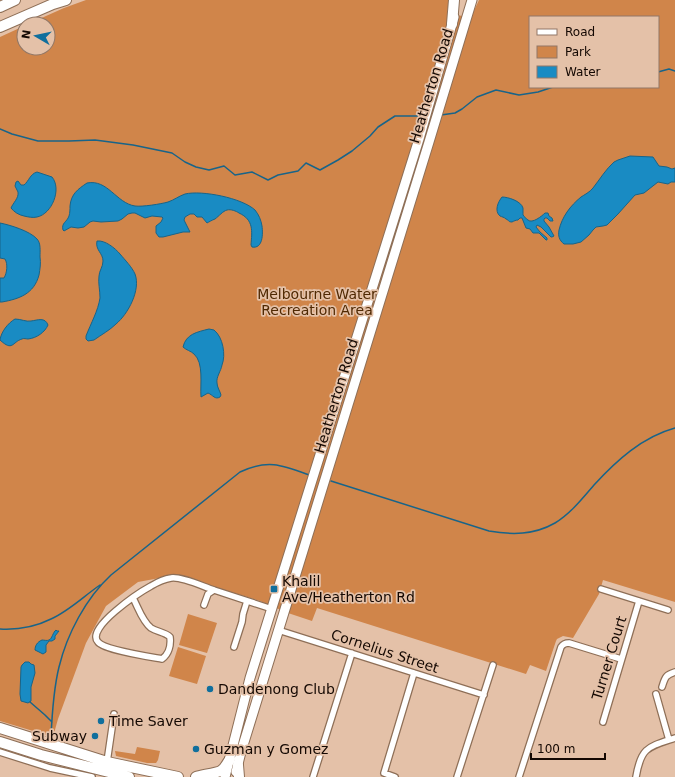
<svg xmlns="http://www.w3.org/2000/svg" width="675" height="777" font-family="'DejaVu Sans',sans-serif">
	<style>
		.green { fill: #d0854a; fill-rule: evenodd }
		.water { fill: #198bc3; stroke: #186489 }
		.lines { fill: none; stroke-linecap: round; stroke-linejoin: round }
		.stream { stroke: #186489; stroke-width: 1.5 }
		.street-casing { stroke: #8e6f57; stroke-width: 8 }
		.primary-casing { stroke: #8e6f57; stroke-width: 11 }
		.highway-casing { stroke: #8e6f57; stroke-width: 12 }
		.street { stroke: #fff; stroke-width: 5.5 }
		.primary { stroke: #fff; stroke-width: 9 }
		.highway { stroke: #fff; stroke-width: 10 }
		.poi-dot { fill: #106f9d; stroke: #e4c1a8; stroke-width: 1.5 }
		.labels { text-anchor: middle; dominant-baseline: central; stroke-width: 3.5; stroke-linejoin: round; paint-order: stroke }
		.street-label { font-size: 14px; fill: #140802; stroke: #e4c1a8 }
		.park-label { font-size: 14px; fill: #502903; stroke: #e4c1a8 }
		.poi-label { font-size: 14px; fill: #140802; stroke: #e4c1a8; text-anchor: start }
	</style>
	<rect width="100%" height="100%" fill="#e4c1a8"/>
	<!-- green -->
	<path class="green" d="M86,0h363l-2,14 24,3 8,-17h196v602l-72,-22 -4,14 -26,44 -10,-2 -6,3 -1,2 -10,30 -16,-6 -4,9 -209,-66 -5,13 -24,-8 -28,-12 -84,-26 -38,7 -32,24 -20,37 -28,76 -5,18 -53,-16v-684l24,-11v22h24v-24h-20l36,-16zM530,17h128v70h-128z
		M188,614l29,9 -10,30 -28,-8z
		M178,647l28,9 -9,28 -28,-8z
		M137,747l23,4 -2,9 -2,3h-9l-31,-7 -1,-5 20,3z"/>
	<!-- water -->
	<path class="water" d="M630,156l23,1 6,9 8,1 5,2 3,-1v14h-4l-3,2 -10,-2 -14,11 -9,2 -17,19 -11,11 -4,1 -7,1 -3,3 -4,5 -8,7 -8,2h-9c-5,-4 -6,-8 -5,-14 3,-13 11,-24 22,-33 3,-2 9,-5 12,-9 7,-9 13,-19 21,-26l4,-2z
		M37,172l15,5c10,12 0,37 -15,40 -4,1 -9,0 -13,-1 -5,-1 -10,-4 -13,-8 2,-5 8,-10 7,-16 -1,-2 -2,-4 -3,-6l1,-4 2,-1 3,4h3c5,-4 6,-11 13,-13z
		M87,183c21,-4 29,20 48,23 7,1 26,-2 33,-4 6,-2 11,-6 17,-8 17,-4 57,4 70,16 4,5 6,10 7,16 1,8 1,23 -10,21l-1,-2c1,-14 3,-25 -12,-32 -3,-2 -8,-4 -12,-3 -4,1 -8,6 -12,9 -3,1 -6,3 -8,4l-5,-6h-5l-3,-3h-4l-5,3 -1,3 6,12h-7l-20,5h-4l-3,-4v-7l5,-4 2,-4 -1,-1 -10,-1 -7,2 -10,-5h-3l-4,1 -6,5 -4,2 -17,1 -8,-1 -3,1 -6,5 -6,1 -7,-1 -7,4 -1,-1c-2,-7 4,-8 6,-14 1,-3 1,-7 1,-10 1,-12 8,-17 17,-23z
		M502,197c6,0 19,4 21,11 0,3 0,5 0,7 2,2 3,4 5,5 4,4 14,-4 17,-7h3l1,3 3,2 1,3h-3l-3,-3h-2l-1,1v2l5,6 5,9 -2,1h-1l-10,-10 -4,-2 -1,2 4,5 7,6v2h-1l-7,-7h-6l-3,-4 -4,-1 -4,-10h-2l-2,2c-2,0 -4,1 -6,2 -4,0 -3,-2 -6,-3 -2,-2 -4,-2 -6,-3 -6,-5 -2,-14 2,-19z
		M0,223c10,2 30,8 37,16 4,4 3,12 3,18 1,6 0,12 -1,18 -5,19 -20,24 -37,27h-2v-24h4c3,-5 4,-14 1,-19l-5,-1z
		M97,241c8,-1 18,7 23,13 5,6 12,13 15,20 6,16 -7,40 -19,50 -6,6 -15,11 -22,16l-6,1 -2,-2v-3c5,-13 12,-25 14,-38 0,-8 -2,-15 -1,-22 0,-5 4,-9 4,-15 0,-8 -8,-11 -6,-20z
		M15,319c6,0 11,3 16,2 7,-1 14,-4 17,4 -3,7 -11,13 -20,14 -1,0 -5,-1 -6,0 -10,3 -9,13 -22,1 1,-8 8,-17 15,-21z
		M209,329l5,1c9,7 12,25 8,35 -1,6 -6,12 -5,18 0,4 3,8 4,12l-1,2c-5,3 -7,-2 -12,-4l-7,4c-1,-13 3,-34 -7,-43 -3,-3 -8,-4 -11,-7 3,-13 14,-15 26,-18z
		M56,630l1,1h2l-4,5v3l-3,2h-3l-3,4v7l-3,2 -8,-4c0,-4 2,-8 7,-10 2,0 5,1 7,0 3,-1 4,-8 7,-10z
		M25,662h4l2,2 3,1 1,8 -4,14v14l-3,2 -7,-2 -1,-7 1,-27 1,-2z"/>
	<g class="lines">
		<!-- stream -->
		<path class="stream" d="M658,72l11,-3 6,2
			M441,115l14,-2 7,-4 15,-12 19,-7 23,5 19,-3 15,-5
			M0,129l12,5 26,7h31l26,-1 38,5 39,8 13,9 11,5 13,3 15,-4 11,9 17,-3 16,8 10,-5 20,-4 8,-8 14,7 18,-10 14,-9 18,-15 8,-9 17,-11h27
			M331,481l158,50c23,4 45,4 66,-8 15,-9 27,-24 39,-38 22,-24 48,-48 81,-57
			M0,629c18,1 35,-2 51,-10 18,-8 33,-23 49,-34
			M30,702l15,13 7,7
			M51,737c1,-22 3,-50 8,-70 8,-33 27,-69 52,-92l129,-103c28,-13 42,-7 69,3"/>
		<defs>
			<path id="street" d="M601,589l67,21
				M133,598c5,9 9,23 18,30 6,4 14,4 19,9 1,8 -1,17 -8,22 -11,-2 -58,-9 -64,-17 -13,-14 42,-50 53,-56 5,-3 13,-7 20,-8 10,-2 33,9 43,12
				M204,605l4,-11 6,-4 58,19
				M278,630l206,65
				M234,647l8,-25 1,-8 4,-13
				M662,687c3,-9 3,-12 13,-15
				M656,694l13,46
				M603,722l36,-121
				M0,752l50,16 42,9
				M107,762l7,-48
				M313,777l39,-124
				M395,777l-11,-4 30,-100
				M457,777l36,-112
				M519,777l42,-130c2,-3 4,-4 8,-4l52,16
				M636,777c5,-30 12,-30 39,-39"/>
			<path id="primary" d="M236,772l5,-20 188,-610 43,-142
				M225,777l25,-99 169,-539 35,-122"/>
			<path id="highway" d="M0,7l15,-7
				M452,24l2,-24
				M0,27l53,-23 13,-4
				M0,728l107,34 71,15
				M0,742l41,13 88,22
				M238,765l1,12
				M196,777c6,-2 23,-4 26,-7 3,-2 6,-8 8,-11"/>
		</defs>
		<!-- street casing -->
		<use href="#street" class="street-casing"/>
		<!-- primary casing -->
		<use href="#primary" class="primary-casing"/>
		<!-- highway casing -->
		<use href="#highway" class="highway-casing"/>
		<!-- street -->
		<use href="#street" class="street"/>
		<!-- primary -->
		<use href="#primary" class="primary"/>
		<!-- highway -->
		<use href="#highway" class="highway"/>
	</g>
	<!-- markers -->
	<g class="poi-dot">
		<rect x="270" y="585" width="8" height="8" rx="2"/>
		<circle cx="210" cy="689" r="4"/>
		<circle cx="101" cy="721" r="4"/>
		<circle cx="95" cy="736" r="4"/>
		<circle cx="196" cy="749" r="4"/>
	</g>
	<g class="labels">
		<!-- street labels -->
		<g class="street-label">
			<text transform="translate(431 86) rotate(-73)">Heatherton Road</text>
			<text transform="translate(336 396) rotate(-73)">Heatherton Road</text>
			<text transform="translate(385 651) rotate(18)">Cornelius Street</text>
			<text transform="translate(609 658) rotate(-73)">Turner Court</text>
		</g>
		<!-- park labels -->
		<g class="park-label">
			<text x="317" y="294">Melbourne Water<tspan x="317" dy="16">Recreation Area</tspan></text>
		</g>
		<!-- poi labels -->
		<g class="poi-label">
			<text x="282" y="581">Khalil<tspan x="282" dy="16">Ave/Heatherton Rd</tspan></text>
			<text x="218" y="689">Dandenong Club</text>
			<text x="109" y="721">Time Saver</text>
			<text x="87" y="736" text-anchor="end">Subway</text>
			<text x="204" y="749">Guzman y Gomez</text>
		</g>
	</g>
	<!-- legend -->
	<rect x="529" y="16" width="130" height="72" fill="#e4c1a8" stroke="#917766"/>
	<rect x="537" y="29" width="20" height="6" fill="#ffffff" stroke="#917766"/>
	<text x="565" y="36" font-size="12" fill="#140802">Road</text>
	<rect x="537" y="46" width="20" height="12" fill="#d0854a" stroke="#917766"/>
	<text x="565" y="56" font-size="12" fill="#140802">Park</text>
	<rect x="537" y="66" width="20" height="12" fill="#198bc3" stroke="#917766"/>
	<text x="565" y="76" font-size="12" fill="#140802">Water</text>
	<!-- north arrow -->
	<g transform="translate(36 36) rotate(279)"><circle r="19" fill="#e4c1a8" stroke="#917766"/>
	<path d="M0-3L7 15L0 10L-7 15Z" fill="#106f9d"/>
	<text y="-6" font-size="11" font-weight="bold" text-anchor="middle" fill="#140802">N</text>
	</g>
	<!-- scale -->
	<path d="M531 753v6h74v-6" fill="none" stroke="#140802" stroke-width="2"/>
	<text x="537" y="753" font-size="12" fill="#140802" stroke="#e4c1a8" stroke-width="3" paint-order="stroke">100 m</text>
</svg>
